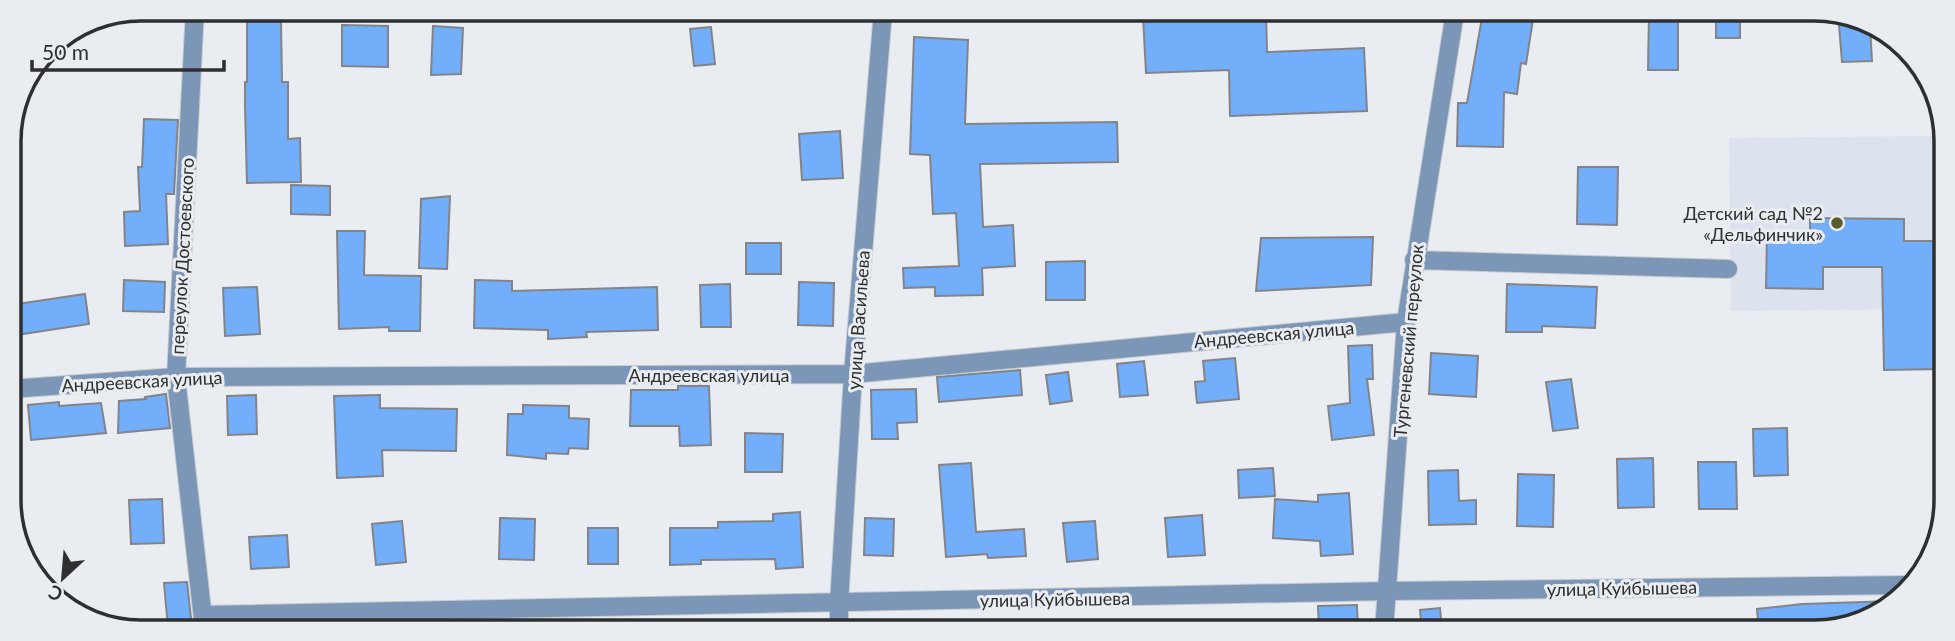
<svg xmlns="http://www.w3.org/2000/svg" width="1955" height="641" font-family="Lato,sans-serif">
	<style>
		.built { fill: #dce3ee }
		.building { fill: #73aefb; stroke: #828488; stroke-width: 2 }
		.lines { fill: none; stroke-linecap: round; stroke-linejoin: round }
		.minor-casing { stroke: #c7cacd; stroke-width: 20 }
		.minor { stroke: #7c96b7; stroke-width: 18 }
		.poi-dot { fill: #5a5e2c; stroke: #e9ecf0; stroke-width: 2.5 }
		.labels { text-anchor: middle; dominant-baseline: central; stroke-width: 6; stroke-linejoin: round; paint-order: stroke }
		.poi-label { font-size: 18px; fill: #2e2f30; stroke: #e9ecf0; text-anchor: end }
		.street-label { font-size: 18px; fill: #2e2f30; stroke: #e9ecf0 }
		.rim { fill: none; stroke: #2e2f30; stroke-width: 3.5 }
	</style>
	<rect width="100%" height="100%" fill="#e9ecf0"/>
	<!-- built -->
	<path class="built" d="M1944,136l-1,173 -212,2 -2,-173z"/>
	<!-- building -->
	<path class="building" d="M1266,12l1,40 97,-4 3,63 -137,5 -1,-46 -83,3 -3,-57z
		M1483,12l51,1 -8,51 -5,-1 -4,31 -13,-2 -1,55 -46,-1 1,-43h9z
		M1649,13h29v57h-30z
		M1716,13h24v25h-24z
		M247,22h34l1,60h6v57l12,-1 1,44 -54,1 -2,-77v-24h2z
		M1866,24l4,2 2,35 -30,1 -3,-37z
		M342,25l46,1v41l-46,-1z
		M433,26l30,2 -2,46 -30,1z
		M711,27l4,37 -21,2 -4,-37z
		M914,37l54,3 -3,84 152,-2 1,40 -138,2 3,63 30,-2 2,41 -33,2 1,27 -48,1v-9l-31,1 -1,-20 56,-2 -3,-53 -23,1 -3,-59 -20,-1z
		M144,119l34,1 -4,74h-8l2,50 -43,2 -1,-34 16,-1 -2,-44h4z
		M840,131l3,47 -41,2 -3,-46z
		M1578,167h40l-1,58 -40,-1z
		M291,185l39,1v29l-39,-1z
		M450,196l-3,73 -28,-1 2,-69z
		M1810,218l94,1v22h39l-1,128 -58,1 -2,-103h-59v22l-57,-1 1,-52h43z
		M337,231h28l-1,44 57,1 -1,55h-31v-4l-50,2z
		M1373,237l-2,48 -115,6 5,-53z
		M746,243h35v31h-35z
		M1085,261v39h-39v-38z
		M124,280l41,2 -1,30 -41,-1z
		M475,280l37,1v10l145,-4 1,43 -72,2 1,5 -39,2v-9l-74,-2z
		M799,282l35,1 -1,43 -35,-1z
		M730,284l1,43h-30l-1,-42z
		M1507,284l90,3 -2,41 -53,-2v6h-36z
		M257,287l3,47 -35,2 -2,-48z
		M85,294l4,30 -79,12v-31z
		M1372,345l1,34h-6l7,56 -42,5 -4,-34 22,-3 -2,-57z
		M1431,353l47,3 -2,41 -47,-3z
		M1235,358l4,41 -42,4 -2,-21 10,-1 -2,-20z
		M1144,361l4,34 -28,2 -3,-33z
		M1020,370l2,25 -83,7 -2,-25z
		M1068,372l4,29 -22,3 -4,-29z
		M1571,379l7,49 -25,3 -7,-49z
		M678,386h31l2,59 -31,1 -1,-20h-49l1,-36h47z
		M916,389l1,33 -20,1 1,16h-26l-1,-49z
		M166,394l4,34 -52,5 1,-32 27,-2 -1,-2z
		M256,395l1,39 -29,1 -1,-39z
		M380,395v13l77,1 -1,42 -74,-1 1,26 -46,2 -3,-82z
		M59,402v4l42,-3 5,30 -75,7 -3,-35z
		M523,405l46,1v12l20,1 -1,30 -19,-1 -1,6 -22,-1v6l-39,-4 1,-41h15z
		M1787,428l1,47 -34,1 -1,-47z
		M745,433l38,1 -1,38h-37z
		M1653,458l1,49 -36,1 -1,-49z
		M1698,462h38l1,47h-38z
		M971,463l5,69 48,-3 2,27 -38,2 -1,-4 -41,3 -7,-92z
		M1273,468l2,28 -36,2 -1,-28z
		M1458,470l1,31 17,-1v24l-47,1 -1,-54z
		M1518,474l36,1 -1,52 -36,-1z
		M1349,493l4,61 -32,2 -1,-15 -47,-3 2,-39 43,3v-7z
		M162,499l2,44 -33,1 -2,-44z
		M800,512l3,55 -27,2 -1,-10 -74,1v4l-31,1v-37h48v-6l55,-1v-7z
		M1202,515l3,40 -37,2 -3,-39z
		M500,518l35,1 -1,41 -35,-1z
		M865,518l29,1 -1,37 -29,-1z
		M402,521l4,41 -30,3 -4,-41z
		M1095,521l3,38 -31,3 -4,-39z
		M588,528h30v36h-30z
		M287,535l2,32 -38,2 -2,-32z
		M187,582l5,45 -24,1 -4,-45z
		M1894,601l1,4 -73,27h-63l-2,-23 45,-5z
		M1357,605l1,26h-39l-1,-25z
		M1440,608l2,23h-20l-2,-21z
		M502,620h33v9h-33z"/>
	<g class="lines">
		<defs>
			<path id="minor" d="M195,9l-19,368 28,251
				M1414,260l314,9
				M10,389l166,-12 677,-3 553,-52
				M203,615l1185,-24 520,-6
				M839,629v-25l14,-230 30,-363
				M1384,631l22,-309 49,-310"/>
		</defs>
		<!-- minor casing -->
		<use href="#minor" class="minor-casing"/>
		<!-- minor -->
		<use href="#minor" class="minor"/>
	</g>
	<!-- markers -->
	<circle class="poi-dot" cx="1837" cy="223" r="7"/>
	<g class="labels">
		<!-- poi labels -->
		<g class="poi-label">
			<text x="1823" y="213">Детский сад №2<tspan x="1823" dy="21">«Дельфинчик»</tspan></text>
		</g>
		<!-- street labels -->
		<g class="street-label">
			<text transform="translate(182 256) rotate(-87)">переулок Достоевского</text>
			<text transform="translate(858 320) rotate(-86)">улица Васильева</text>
			<text transform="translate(1274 334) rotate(-5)">Андреевская улица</text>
			<text transform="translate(1408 341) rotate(-85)">Тургеневский переулок</text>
			<text x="709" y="375">Андреевская улица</text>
			<text transform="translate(142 381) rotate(-3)">Андреевская улица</text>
			<text transform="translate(1622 588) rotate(-1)">улица Куйбышева</text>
			<text transform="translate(1055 599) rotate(-1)">улица Куйбышева</text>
		</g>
	</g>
	<!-- crop -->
	<path d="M0 0H1955V641H0ZM141 21H1814A120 120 0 0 1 1934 141V500A120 120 0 0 1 1814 620H141A120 120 0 0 1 21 500V141A120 120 0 0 1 141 21Z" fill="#e9ecf0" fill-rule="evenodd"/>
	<path class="rim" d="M141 21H1814A120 120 0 0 1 1934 141V500A120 120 0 0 1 1814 620H141A120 120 0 0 1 21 500V141A120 120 0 0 1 141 21Z"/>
	<!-- north arrow -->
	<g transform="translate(63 578) rotate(206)" stroke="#e9ecf0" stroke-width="5" paint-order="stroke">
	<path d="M0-5L12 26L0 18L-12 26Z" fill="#2e2f30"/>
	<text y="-10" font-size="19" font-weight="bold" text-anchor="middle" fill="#2e2f30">С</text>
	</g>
	<!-- scale -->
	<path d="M32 60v10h192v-10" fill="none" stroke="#2e2f30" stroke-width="3.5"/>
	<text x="42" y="60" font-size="21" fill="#2e2f30" stroke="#e9ecf0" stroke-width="5" paint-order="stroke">50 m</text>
</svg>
